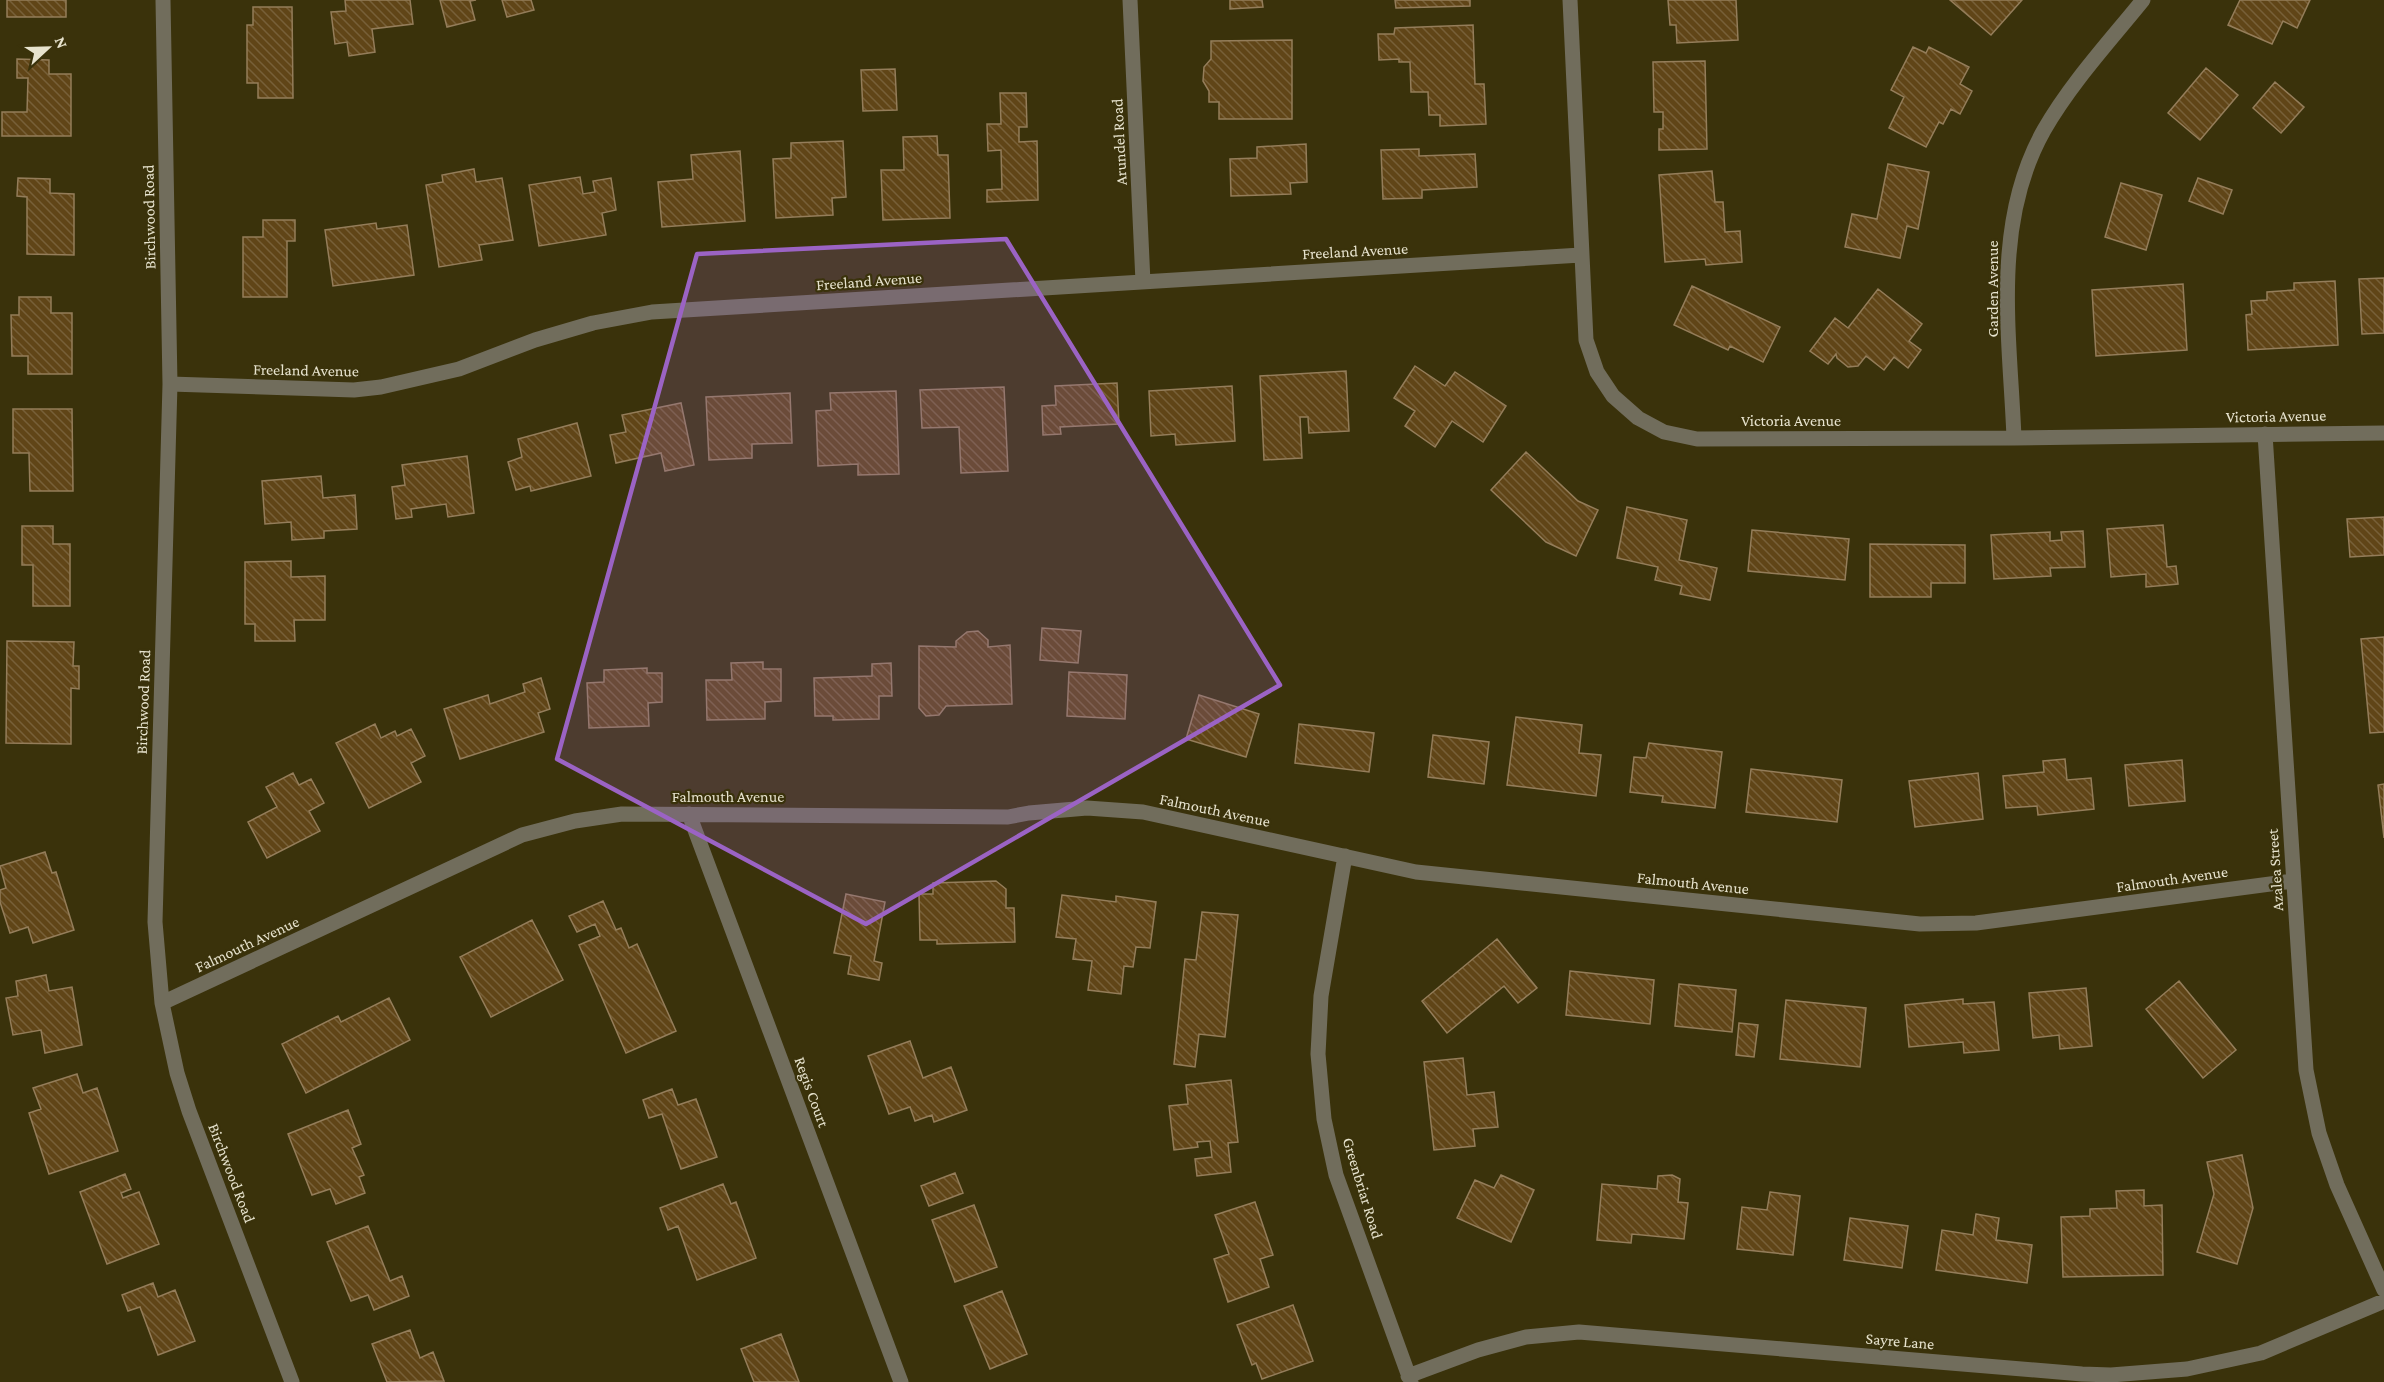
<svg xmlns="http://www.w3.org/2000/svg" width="2384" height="1382" font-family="'Crimson Pro',serif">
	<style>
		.building { fill: url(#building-back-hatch); stroke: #947d5a; stroke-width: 1.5 }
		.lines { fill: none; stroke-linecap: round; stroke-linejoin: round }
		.minor { stroke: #716d5c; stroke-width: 15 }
		.marked { fill: #9b63c4; fill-opacity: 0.2; stroke: #9b63c4; stroke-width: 4.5; stroke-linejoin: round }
		.labels { text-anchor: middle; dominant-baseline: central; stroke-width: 4.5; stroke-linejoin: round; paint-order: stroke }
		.street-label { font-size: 16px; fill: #e7e3ce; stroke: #3a320b }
	</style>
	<defs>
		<pattern id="building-back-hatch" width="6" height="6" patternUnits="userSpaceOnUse" patternTransform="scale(1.5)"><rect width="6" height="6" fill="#604517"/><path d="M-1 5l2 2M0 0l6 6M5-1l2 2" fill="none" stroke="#776038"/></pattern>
	</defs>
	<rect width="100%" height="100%" fill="#3a320b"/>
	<!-- building -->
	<path class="building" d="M7,0h59v17h-59z
		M345,0h65l3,24 -41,5 3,23 -26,4 -2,-14 -12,2 -4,-32 15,-1z
		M440,0h36l-6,1 5,19 -28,7z
		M502,0h29l3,10 -27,7z
		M1230,0h32l1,7 -33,2z
		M1395,0h75v6l-74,2z
		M1668,0h68l2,40 -61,3 -1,-18h-6z
		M1950,0h72l-31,35z
		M2240,0h70l-13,28 -14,-7 -11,23 -44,-19z
		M253,7h39l1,91h-35v-15h-11v-58h6z
		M1473,25l2,59h9l2,40 -46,2v-11h-11l-1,-23h-17l-1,-30h-11v-3l-20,1 -1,-26h16l1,-6z
		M1292,40v79h-73v-17h-10v-11l-6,-10 1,-14 7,-8v-18z
		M1913,47l13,6 3,-6 40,20 -9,17 12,7 -12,23 -9,-5 -8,15 -4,-2 -13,25 -37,-19 15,-31 -13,-7z
		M17,59l32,1v14h22v62h-69v-24h25l1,-34h-11z
		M1705,61l2,88 -48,1v-21h4v-17h-9l-1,-50z
		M2206,68l32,27 -38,45 -32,-27z
		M895,69l2,41 -34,1 -2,-41z
		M2275,82l29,25 -23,26 -28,-25z
		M1000,93h26l1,34h-8v15l18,-1 1,59 -51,2v-12l15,-1 -1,-39 -13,1 -1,-27h14z
		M937,136l1,19h10l2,63 -67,2 -2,-50h23l-1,-33z
		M843,141l3,56 -14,1 1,17 -57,3 -3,-59 18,-1v-15z
		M1306,144l1,38 -17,1 1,11 -60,2 -1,-37 27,-1v-11z
		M1419,149v7l56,-2 2,33 -55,3v8l-39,1 -2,-49z
		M740,151l5,70 -83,6 -4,-45 35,-3 -2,-24z
		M1888,164l41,8 -11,57 -11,-3 -7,32 -55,-11 7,-33 25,5z
		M474,169l2,13 26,-4 11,62 -34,5 3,15 -43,7 -13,-82 17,-3 -1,-7z
		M1712,171l3,31h8l2,30 15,-1 2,31 -36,3 -1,-6 -40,3 -6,-87z
		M580,177l3,17 12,-2 -2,-11 18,-3 5,32 -14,3 4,22 -67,11 -10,-61z
		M18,178l32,1v14l24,1v61l-47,-1v-57l-10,-1z
		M2198,178l34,12 -9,24 -34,-13z
		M2121,183l41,12 -16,55 -41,-13z
		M263,220h32v21h-8v56h-44v-60h20z
		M376,223l1,6 30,-4 7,50 -81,11 -8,-56z
		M2384,278v55l-22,1 -3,-55z
		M2335,281l3,64 -90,5 -2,-35 6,-1 -1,-13 16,-1v-8l27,-2v-7z
		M2183,284l4,66 -91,6 -4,-66z
		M1692,286l88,41 -17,35 -33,-16 -2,4 -54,-25z
		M1878,289l44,35 -13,17 12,9 -13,18 -14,-11 -10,13 -18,-14 -8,10 -10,1 -11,-9 -1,-4 -8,10 -18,-13 25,-33 13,10z
		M19,297h32v16h21v61h-44v-18h-16l-1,-41h8z
		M1415,366l30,20 10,-14 51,34 -23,36 -31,-21 -17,26 -30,-21 10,-15 -21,-13z
		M1346,371l3,60 -40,2 -1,-16h-8l2,41 -38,2 -4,-84z
		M1117,383l2,41 -59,3 1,7 -18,1 -1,-29 14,-1 -1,-19z
		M1232,386l3,55 -59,4 -1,-11 -24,2 -2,-45z
		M1004,387l4,84 -47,2 -2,-46 -37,1 -2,-38z
		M896,391l3,83 -41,1v-11l-40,2 -2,-55 15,-1 -1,-17z
		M790,393l2,50 -40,1v14l-43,2 -3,-63z
		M681,403l13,62 -29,6 -4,-18 -45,10 -6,-28 16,-3 -4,-17z
		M13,409h59l1,82h-43l-1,-38h-16z
		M577,423l14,53 -60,15 -1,-5 -14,4 -8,-28 14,-5 -4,-18z
		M1526,452l52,49 20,9 -22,46 -30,-14 -55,-52z
		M467,456l7,57 -26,4 -2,-13 -35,5 1,8 -16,2 -4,-32 13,-2 -3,-20z
		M321,476l2,22 32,-3 2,34 -33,2v7l-32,2 -1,-18 -26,2 -3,-43z
		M1627,507l60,13 -8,40 38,8 -7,32 -30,-6 2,-8 -27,-6 3,-13 -41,-9z
		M2384,517v38l-34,2 -3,-38z
		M2163,525l4,42 9,-1 2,18 -32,3v-13l-35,3 -4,-48z
		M22,526h31v18h17v62h-37v-41h-11z
		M1752,530l97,9 -4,41 -97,-9z
		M2083,531l2,36 -35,1 1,8 -57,3 -3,-44 59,-3v9l12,-1 -1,-8z
		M1870,544l95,1v38h-34v14h-61z
		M291,561v16l34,-1v44h-31l1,21h-40v-17h-10v-62z
		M1042,628l39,3 -3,32 -38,-3z
		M978,631l10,9v7l22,-2 2,59 -66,2 -7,9 -13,1 -7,-8v-62l37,1v-6l11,-9z
		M2384,637v95l-14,1 -9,-94z
		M7,641l67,1 -1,24h6v23l-8,-1v56l-65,-1z
		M763,662v7h18v32l-16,1v17l-58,1 -1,-40h26l-1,-17z
		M891,663l1,33h-13v23l-46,1v-4h-18l-1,-38 58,-2v-12z
		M647,668v5h15v29l-14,1 1,23 -60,2 -2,-45 17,-1v-12z
		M1069,672l58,3 -2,44 -58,-3z
		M541,678l9,31 -12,4 6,19 -84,27 -16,-50 44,-14 2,9 35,-12 -2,-8z
		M1199,695l60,19 -13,43 -60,-18z
		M1516,717l66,8 -3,28 22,2 -5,41 -89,-11z
		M375,724l6,14 14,-7 2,5 14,-7 14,27 -14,7 10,19 -52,26 -33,-65z
		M1299,724l75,9 -5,39 -74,-9z
		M1433,735l56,7 -5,42 -56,-7z
		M1649,743l73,9 -7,56 -53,-6 1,-6 -33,-4 4,-35 12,1z
		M2065,759l2,21 24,-2 3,31 -56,6 -1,-9 -31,2 -3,-32 41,-4 -1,-11z
		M2182,760l3,41 -56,5 -4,-41z
		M1751,769l91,11 -5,42 -91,-10z
		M293,773l6,12 12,-6 13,24 -15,8 11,20 -53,27 -19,-36 29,-15 -11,-20z
		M1978,773l5,46 -68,8 -6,-46z
		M2384,784v54l-6,-53z
		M45,852l7,21 4,-1 18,58 -41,13 -5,-16 -18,6 -10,-31v-12l6,-2 -6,-22z
		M996,881l10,8v19h8l1,34 -78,2v-4h-17l-1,-46h14v-11z
		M846,894l39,8 -11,59 8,2 -3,17 -31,-6 3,-18 -17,-3z
		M1062,895l54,7v-6l40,6 -6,46 -14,-1 -3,20 -9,-1 -3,28 -33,-4 4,-29 -19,-2 3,-20 -20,-2z
		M603,901l13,29 5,-2 8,20 8,-4 39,87 -50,22 -47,-108 21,-9 -5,-12 -18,8 -8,-16z
		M1202,912l36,3 -13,122 -26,-3 -4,33 -21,-3 11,-105 11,1z
		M532,920l31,60 -72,37 -31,-60z
		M1497,939l40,49 -19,15 -14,-17 -57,47 -25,-32z
		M1570,971l84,9 -4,44 -84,-9z
		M46,975l3,16 23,-4 10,58 -37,8 -4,-23 -28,5 -7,-37 12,-2 -2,-15z
		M2179,981l57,69 -33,28 -57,-69z
		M1679,984l57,6 -4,42 -57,-6z
		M2086,988l6,58 -32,3 -1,-14 -26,3 -4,-45z
		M389,998l21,42 -104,53 -24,-49 56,-28 3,6z
		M1963,999v5l31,-2 5,48 -35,3 -1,-11 -54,5 -4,-42z
		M1786,1000l80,8 -6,59 -80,-8z
		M1739,1023l19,2 -4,32 -18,-2z
		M910,1041l13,37 28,-11 16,43 -33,12 -2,-7 -17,6 -5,-14 -21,7 -21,-58z
		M1463,1058l4,37 27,-3 4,35 -25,2 2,17 -41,4 -10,-88z
		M77,1074l6,19 14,-5 21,63 -69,23 -20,-61 12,-4 -8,-21z
		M1231,1080l7,62 -10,1 3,29 -34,4 -2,-17 17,-2 -2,-16 -13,1 1,5 -24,3 -5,-44 19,-2 -2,-19z
		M672,1089l6,16 18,-6 21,58 -36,12 -19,-55 -13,4 -6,-18z
		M348,1110l13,34 -9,4 12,27 -5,2 6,16 -29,11 -6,-15 -18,6 -24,-61z
		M2242,1155l11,53 -16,56 -40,-12 17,-58 -7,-32z
		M955,1173l8,20 -34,13 -8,-20z
		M125,1174l6,15 -10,4 2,5 16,-6 20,52 -52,20 -27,-72z
		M1501,1175l33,15 -23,52 -54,-24 18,-38 19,8z
		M1672,1175l8,4 -2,23 10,1 -4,36 -52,-5 -1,9 -34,-3 5,-56 55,5 1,-13z
		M723,1184l8,20 5,-2 20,56 -59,22 -19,-54 -10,4 -8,-22z
		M2144,1190v16l18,-1 1,70 -100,2 -2,-60 29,-1v-7l27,-1 -1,-17z
		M1770,1192l30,4 -7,59 -56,-6 5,-42 25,3z
		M1255,1202l18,53 -13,4 9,28 -41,15 -14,-43 15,-5 -14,-39z
		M974,1205l23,62 -42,15 -23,-62z
		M1976,1214l23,4 -3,22 36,5 -5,38 -91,-13 6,-40 31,5z
		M1850,1218l58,8 -6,42 -58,-8z
		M368,1226l22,55 12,-5 7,20 -35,14 -6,-15 -17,6 -24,-59z
		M153,1283l5,14 17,-7 20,51 -37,14 -18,-48 -12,4 -6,-16z
		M1002,1291l25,63 -37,15 -26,-63z
		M1293,1305l20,56 -51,18 -6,-16 -4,2 -15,-40z
		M410,1330l10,28 13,-6 11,29 -57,1 -15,-38z
		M781,1334l18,48h-45l-13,-33z"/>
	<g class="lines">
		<!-- minor -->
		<path class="minor" d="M163,0l7,384 -15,538 7,81 15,70 12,38 103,271
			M1130,0l13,282
			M1570,0l16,340 11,32 16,24 25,22 26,14 33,7 317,-1 370,-5
			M170,384l184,6 27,-3 78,-18 76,-29 58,-17 59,-11 929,-57
			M2265,434l41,636 13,63 18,52 47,105
			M2014,438c-4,-103 -23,-214 30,-308 27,-47 65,-88 99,-130
			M689,814l212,568
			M1345,856l-24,140 -3,58 6,65 12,56 75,207
			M162,1003l360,-168 53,-14 47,-7 386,3 21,-4 58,-5 56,4 273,60 504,52 56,-1 317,-42
			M1408,1376l70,-26 48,-13 53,-5 503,42 29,1 76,-6 74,-16 123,-52"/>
	</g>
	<!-- marked area -->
	<path class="marked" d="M1006,239l274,446 -414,239 -309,-165 140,-505z"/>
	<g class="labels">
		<!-- street labels -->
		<g class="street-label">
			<text transform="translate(1119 142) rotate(-93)">Arundel Road</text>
			<text transform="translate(149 217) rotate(-91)">Birchwood Road</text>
			<text transform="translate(1355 251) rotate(-3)">Freeland Avenue</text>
			<text transform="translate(869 281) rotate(-4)">Freeland Avenue</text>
			<text transform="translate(1992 289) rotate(-90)">Garden Avenue</text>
			<text transform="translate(306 370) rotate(1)">Freeland Avenue</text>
			<text transform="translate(2276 416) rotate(-1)">Victoria Avenue</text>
			<text x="1791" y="420">Victoria Avenue</text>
			<text transform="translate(143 702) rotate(-88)">Birchwood Road</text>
			<text x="728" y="796">Falmouth Avenue</text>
			<text transform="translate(1215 810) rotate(12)">Falmouth Avenue</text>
			<text transform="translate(2275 870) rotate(-94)">Azalea Street</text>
			<text transform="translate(2172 879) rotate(-8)">Falmouth Avenue</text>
			<text transform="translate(1693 883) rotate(6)">Falmouth Avenue</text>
			<text transform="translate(247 944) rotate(-25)">Falmouth Avenue</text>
			<text transform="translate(812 1092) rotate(70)">Regis Court</text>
			<text transform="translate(232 1173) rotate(69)">Birchwood Road</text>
			<text transform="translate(1363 1188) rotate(73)">Greenbriar Road</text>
			<text transform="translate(1900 1341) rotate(5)">Sayre Lane</text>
		</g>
	</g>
	<!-- north arrow -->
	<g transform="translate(48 48) rotate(68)" stroke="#3a320b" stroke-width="4.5" paint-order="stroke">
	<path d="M0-4.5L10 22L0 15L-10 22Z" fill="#e7e3ce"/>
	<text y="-9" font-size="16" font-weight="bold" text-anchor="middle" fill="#e7e3ce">N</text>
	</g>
</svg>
